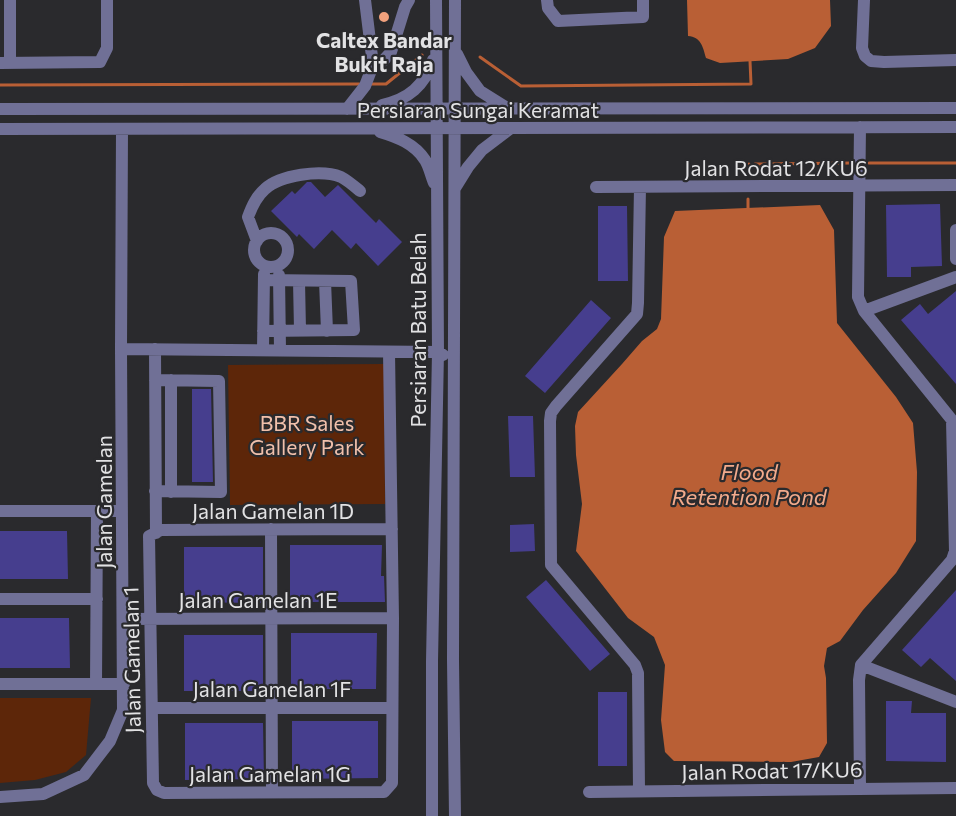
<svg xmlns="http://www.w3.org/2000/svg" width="956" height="816" font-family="Commissioner,sans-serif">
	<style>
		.green { fill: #5d2609 }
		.water { fill: #b95f35 }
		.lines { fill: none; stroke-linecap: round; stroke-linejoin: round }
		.stream { stroke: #b95f35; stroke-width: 3 }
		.building { fill: #463e8e }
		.minor { stroke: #707096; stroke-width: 12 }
		.poi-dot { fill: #f1a17d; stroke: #2a2a2d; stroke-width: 2 }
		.labels { text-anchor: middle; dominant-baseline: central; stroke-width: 4.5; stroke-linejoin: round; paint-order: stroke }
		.poi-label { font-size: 21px; font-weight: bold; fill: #e2e2e4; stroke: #2a2a2d }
		.street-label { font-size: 21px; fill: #e2e2e4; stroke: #2a2a2d }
		.park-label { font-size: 21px; fill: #f1c0ab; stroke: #2a2a2d }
		.water-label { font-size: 22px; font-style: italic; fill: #f3ab8c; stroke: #2a2a2d }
	</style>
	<rect width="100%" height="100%" fill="#2a2a2d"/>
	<!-- green -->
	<path class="green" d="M384,364l1,140 -155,1 -2,-140z
		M0,698h91l-5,57 -20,17 -31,8 -35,3z"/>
	<!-- water -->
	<path class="water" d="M687,0h143l1,26 -16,22 -27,11 -68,4 -14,-5c-3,-11 -5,-21 -18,-22z
		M820,205l14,25 3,93 59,74 17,26 4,49 -1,69 -20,32 -33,37 -23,31 -13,7 -3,18 2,12 1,65 -8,14 -28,5 -117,-1 -9,-9 -4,-32 4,-55 -11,-28 -26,-19 -52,-67 6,-47 -6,-49 -1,-29 3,-14 44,-48 20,-23 15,-12 4,-10 3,-82 11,-26z"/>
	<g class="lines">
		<!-- stream -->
		<path class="stream" d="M480,57l41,29 230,-2 -1,-23
			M371,84h15l36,-29
			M0,85l359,-1
			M869,163h87
			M749,164v4l6,-4 97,-1
			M748,199v9"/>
	</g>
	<!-- building -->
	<path class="building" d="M307,182h4l14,15 13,-12 38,38 3,-4 23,23 -24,24 -22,-23 -5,6 -19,-19 -18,19 -15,-15 -2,3 -26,-26 21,-20 3,3z
		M940,204l2,62 -31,1v10h-24l-1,-72z
		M598,206h29l1,75h-30z
		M956,291v93l-55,-64 19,-16 8,10z
		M591,300l20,18 -66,75 -20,-17z
		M192,389h19l2,93h-21z
		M508,416h25l2,61h-25z
		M534,524l1,27 -25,1v-27z
		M0,531h67l1,48h-68z
		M290,545h92l-1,31h3l1,26h-95z
		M184,547h79v56l-79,-1z
		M546,580l64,74 -20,17 -64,-74z
		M956,590v91l-26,-23 -9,9 -19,-17z
		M0,618h69l1,50h-70z
		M291,633h86l-1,56h-85z
		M184,635h79v56h-79z
		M598,692h29v74h-29z
		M886,701h26l-1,12h35v49l-60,-1z
		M292,721h86v57l-86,1z
		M185,723h78l1,56 -79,1z"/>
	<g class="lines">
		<!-- minor -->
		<path class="minor" d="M547,0l1,8 10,13 85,-4v-17
			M864,0l-2,48 3,8 6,5 13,1 72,-2
			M457,54l9,18 14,19 27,17
			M0,63l100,-1 7,-14v-48
			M10,63v-63
			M373,65l10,-4 8,-9 14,-45 4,-7
			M382,105c27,-6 42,-19 51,-45
			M0,109l956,-1
			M347,109l18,-23 8,-21 -8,-65
			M0,129l956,-2
			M380,132c17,5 35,12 45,28 4,6 6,16 9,23
			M596,187l360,-2
			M455,188l13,-21 14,-17 29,-22
			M956,230v29
			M254 250a17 17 0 1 1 34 0a17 17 0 1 1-34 0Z
			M257,241l-9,-24c4,-11 8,-20 17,-28 15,-14 56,-20 76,-12 6,3 13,9 19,14
			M279,275l1,75
			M299,281l1,49
			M325,281l2,50
			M864,311l92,-34
			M263,331l91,-1 -3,-49 -87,-1
			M121,349l317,3 5,3
			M155,349l1,184
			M263,350l1,-76
			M389,352l4,266 -1,165 -8,9 -220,1 -7,-3 -4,-7 -4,-247 12,-6 231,-1
			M155,380l64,1 2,111 -66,-1
			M171,380v112
			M0,511h122
			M271,529l1,263
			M0,599h97
			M123,619l270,-1
			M861,665l95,37
			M0,684h124
			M96,684l1,-173
			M152,708h240
			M860,789l-1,-109 2,-15 91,-105 3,-9 -3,-131 -88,-109 -6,-14 2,-170
			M639,791l-1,-118 -3,-8 -84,-100 -1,-144 1,-8 5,-7 81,-92 1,-11 2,-116
			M589,792l367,-4
			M0,797l43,-3 41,-19 26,-34 13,-31 -2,-361 1,-220
			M432,816v-155l6,-309 -2,-352
			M455,816l-2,-156 2,-660"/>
	</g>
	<!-- markers -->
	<circle class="poi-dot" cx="384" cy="17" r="6"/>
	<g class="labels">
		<!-- poi labels -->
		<g class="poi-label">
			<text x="384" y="39">Caltex Bandar<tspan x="384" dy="24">Bukit Raja</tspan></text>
		</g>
		<!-- street labels -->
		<g class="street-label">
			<text x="478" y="109">Persiaran Sungai Keramat</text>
			<text x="776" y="167">Jalan Rodat 12/KU6</text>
			<text transform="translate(417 330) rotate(-90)">Persiaran Batu Belah</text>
			<text transform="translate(103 502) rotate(-90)">Jalan Gamelan</text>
			<text x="273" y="510">Jalan Gamelan 1D</text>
			<text x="258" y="599">Jalan Gamelan 1E</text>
			<text transform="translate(131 660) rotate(-91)">Jalan Gamelan 1</text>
			<text x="272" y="688">Jalan Gamelan 1F</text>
			<text transform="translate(772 770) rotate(-1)">Jalan Rodat 17/KU6</text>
			<text x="270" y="773">Jalan Gamelan 1G</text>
		</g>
		<!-- park labels -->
		<g class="park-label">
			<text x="307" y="422">BBR Sales<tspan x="307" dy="24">Gallery Park</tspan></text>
		</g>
		<!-- water labels -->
		<g class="water-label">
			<text x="749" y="471">Flood<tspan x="749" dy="25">Retention Pond</tspan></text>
		</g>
	</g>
</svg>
